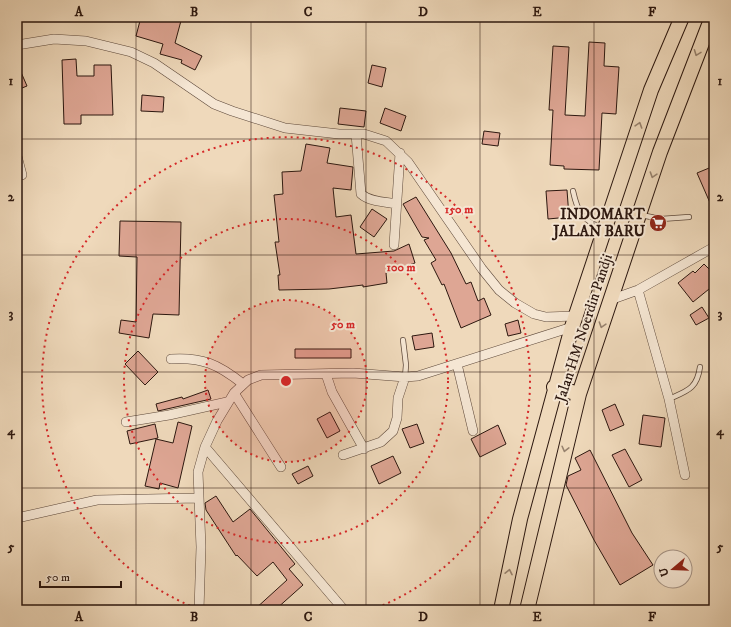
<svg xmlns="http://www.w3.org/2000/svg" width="731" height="627" font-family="'IM FELL DW Pica',serif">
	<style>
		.building { fill: #dea694; stroke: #2c170f }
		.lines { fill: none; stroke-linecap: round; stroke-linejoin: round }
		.service-casing { stroke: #5d483a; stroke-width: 6 }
		.minor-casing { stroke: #5d483a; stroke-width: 10 }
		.primary-casing { stroke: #2c170f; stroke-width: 16 }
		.service { stroke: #f5e6d3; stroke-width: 4.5 }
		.minor { stroke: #f5e6d3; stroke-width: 9 }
		.primary { stroke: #efd9bb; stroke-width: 14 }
		.oneway { stroke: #97826e }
		.grid { fill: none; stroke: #2c170f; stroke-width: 1; stroke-opacity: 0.55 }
		.ring { fill: none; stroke: #d62828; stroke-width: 2; stroke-dasharray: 2 4 }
		.labels { text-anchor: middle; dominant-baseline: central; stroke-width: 4; stroke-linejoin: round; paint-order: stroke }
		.poi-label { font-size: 15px; font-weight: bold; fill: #2c170f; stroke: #f5e6d3; text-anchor: end }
		.street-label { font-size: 15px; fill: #2c170f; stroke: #f5e6d3 }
		.centre { fill: #d62828; stroke: #f5e6d3; stroke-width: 2 }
		.ring-label { font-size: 12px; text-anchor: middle; font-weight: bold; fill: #d62828; stroke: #f5e6d3; stroke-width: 4; stroke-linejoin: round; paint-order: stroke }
		.neatline { fill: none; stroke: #2c170f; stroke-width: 1.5 }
		.grid-label { font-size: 13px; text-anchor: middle; font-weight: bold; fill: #2c170f }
	</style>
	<rect width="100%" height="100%" fill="#efd9bb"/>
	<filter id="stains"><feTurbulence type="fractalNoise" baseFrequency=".005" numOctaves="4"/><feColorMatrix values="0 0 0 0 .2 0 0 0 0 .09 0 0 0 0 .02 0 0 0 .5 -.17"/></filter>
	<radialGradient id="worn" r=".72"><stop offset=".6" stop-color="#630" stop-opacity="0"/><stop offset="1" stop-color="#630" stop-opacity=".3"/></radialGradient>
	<!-- building -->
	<path class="building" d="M141,17h41l-7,26 27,13 -7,14 -14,-7 1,-3 -22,-6 3,-10 -27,-8z
		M589,42l16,1 -1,23 15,1 -3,47 -14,-1 -3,57 -35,-1v-3l-14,-1 3,-55h-4l4,-64 16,1 -4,68 20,1z
		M76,59l1,17h17v-11h17l2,50h-32v9h-17l-2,-64z
		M17,63l10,23 -10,4z
		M372,65l14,3 -4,19 -14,-4z
		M142,95l22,2 -1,15 -22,-1z
		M340,108l26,3 -2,16 -26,-3z
		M385,108l21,8 -5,15 -21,-8z
		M484,131l16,2 -2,13 -16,-2z
		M306,144l24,4 -3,15 26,4 -2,23 -18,-2 3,29 15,-2 5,39 38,-3 15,-7 6,19 -29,10 1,10 -24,4v-2l-34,4 -50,1 -1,-15h2l-5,-33h4l-5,-47 9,-1 -1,-22 19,-1z
		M714,166v46l-17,-39z
		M567,190l2,27 -21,2 -2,-28z
		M416,197l35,56 15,31 5,-2 7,19 6,-3 7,17 -30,13 -17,-44 -2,1 -11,-22 5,-3 -12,-20 5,-2 -7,-1 -19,-33z
		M372,209l15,10 -13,18 -14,-10z
		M120,221l61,1 -2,93 -26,-1 -4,24 -30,-5 2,-13 15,2 1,-65 -18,-1z
		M704,264l10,10v11l-21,17 -15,-19 15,-12 2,2z
		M702,307l7,11 -13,7 -6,-10z
		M518,320l3,13 -13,3 -3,-12z
		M432,333l2,14 -19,3 -3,-14z
		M295,349h56v9h-56z
		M138,351l20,21 -13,13 -20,-21z
		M208,390l3,9 -53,12 -2,-7 26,-7 1,2z
		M615,404l9,21 -14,6 -8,-21z
		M330,412l10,19 -13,7 -10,-19z
		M643,415l22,3 -4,29 -22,-3z
		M178,422l14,4 -14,62 -18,-5 -1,6 -14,-3 11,-47 17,4z
		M155,424l3,14 -28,6 -3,-13z
		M417,424l7,19 -14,5 -8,-19z
		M498,425l8,19 -26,13 -9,-18z
		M625,449l17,31 -13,7 -17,-32z
		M590,450l42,83 21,32 -33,20 -26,-45 -28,-55 2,-9 13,-6 -6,-12z
		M393,456l8,17 -22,11 -8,-18z
		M308,466l5,10 -15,8 -6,-10z
		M216,496l17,26 17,-13 45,55 -6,5 14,16 -28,25h-21l33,-30 -14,-18 -16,14 -20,-21 -1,1 -30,-46 -1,-7z"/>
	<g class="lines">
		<defs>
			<path id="service" d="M573,191c5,23 9,28 30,38
				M641,215l20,4 28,-2
				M403,340l3,25 -1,12
				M669,399c18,-8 28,-10 31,-32"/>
			<path id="minor" d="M17,45l37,-6 32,2 45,11 23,11 60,41 18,7 53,17 54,6h25l22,7 22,21 74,107 17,21 16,13 19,11 12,3 29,-1
				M356,134l5,60c9,8 25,8 36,10
				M17,156l5,19
				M394,245l6,-92
				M638,290l31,109 16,76
				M610,300l28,-10 76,-43
				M171,359c31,-2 47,5 72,25
				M457,364l16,67
				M326,374l6,18 32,57
				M234,393l47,74
				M126,422l43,-7 58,-13
				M205,447l139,163
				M343,455l38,-13 12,-11 4,-13 1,-20 7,-21
				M17,518l80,-18 101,-2
				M199,610l2,-63 -3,-75 7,-25 12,-26 17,-28 14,-13 13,-5 92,-2 52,4 13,-1 154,-49"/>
			<path id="primary" d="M554,387l25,7
				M501,610l19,-91 52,-192 79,-237 31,-73
				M527,610l52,-216 81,-242 52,-135"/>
		</defs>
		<!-- service casing -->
		<use href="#service" class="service-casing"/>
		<!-- minor casing -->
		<use href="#minor" class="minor-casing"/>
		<!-- primary casing -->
		<use href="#primary" class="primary-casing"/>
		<!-- service -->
		<use href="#service" class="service"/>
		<!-- minor -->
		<use href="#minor" class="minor"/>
		<!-- primary -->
		<use href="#primary" class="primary"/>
	</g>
	<!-- one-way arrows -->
	<defs><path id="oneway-chevron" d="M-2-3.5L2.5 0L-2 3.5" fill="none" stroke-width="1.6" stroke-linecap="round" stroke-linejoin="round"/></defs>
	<g class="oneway">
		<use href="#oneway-chevron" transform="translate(697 53) rotate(111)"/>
		<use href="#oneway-chevron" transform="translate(639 125) rotate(-72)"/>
		<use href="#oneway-chevron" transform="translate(653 175) rotate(108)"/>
		<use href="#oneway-chevron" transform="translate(602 325) rotate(108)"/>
		<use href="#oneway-chevron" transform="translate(565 449) rotate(104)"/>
		<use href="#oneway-chevron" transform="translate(509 572) rotate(-78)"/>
	</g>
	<!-- grid -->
	<path class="grid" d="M136,17v593M251,17v593M366,17v593M480,17v593M594,17v593M17,139h697M17,255h697M17,372h697M17,488h697"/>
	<!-- distance rings -->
	<circle cx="286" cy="381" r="81" fill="#d62828" fill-opacity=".12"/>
	<g class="ring">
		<circle cx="286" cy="381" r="81"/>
		<circle cx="286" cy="381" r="162"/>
		<path d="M201 610A244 244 0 1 1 371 610"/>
	</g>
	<!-- icons -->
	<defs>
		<symbol id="supermarket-disc" viewBox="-11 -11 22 22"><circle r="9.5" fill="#8f2418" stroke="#f5e6d3"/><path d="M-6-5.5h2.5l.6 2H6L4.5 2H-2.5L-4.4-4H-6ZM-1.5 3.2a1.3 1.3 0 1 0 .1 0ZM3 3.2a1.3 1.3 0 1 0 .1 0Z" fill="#fff"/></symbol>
	</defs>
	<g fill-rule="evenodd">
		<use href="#supermarket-disc" x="648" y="213" width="20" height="20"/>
	</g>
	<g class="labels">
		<!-- poi labels -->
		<g class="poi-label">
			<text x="645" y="214">INDOMART<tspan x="645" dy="17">JALAN BARU</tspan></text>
		</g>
		<!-- street labels -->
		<g class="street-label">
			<text transform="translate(584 328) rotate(-72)">Jalan HM Noerdin Pandji</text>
		</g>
	</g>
	<circle cx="286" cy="381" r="6" class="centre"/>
	<g class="ring-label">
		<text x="459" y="213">150 m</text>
		<text x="401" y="271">100 m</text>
		<text x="343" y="328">50 m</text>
	</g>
	<!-- margin -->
	<rect width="731" height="627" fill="none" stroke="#efd9bb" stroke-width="44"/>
	<!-- north arrow -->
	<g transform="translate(673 569) rotate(251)"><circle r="19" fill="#f5e6d3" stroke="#a59385"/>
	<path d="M0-3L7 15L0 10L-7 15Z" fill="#8f2418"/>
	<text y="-6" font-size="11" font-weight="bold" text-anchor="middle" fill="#2c170f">U</text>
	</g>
	<!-- scale -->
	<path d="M40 581v6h81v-6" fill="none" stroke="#2c170f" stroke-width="2"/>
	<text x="46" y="581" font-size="12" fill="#2c170f" stroke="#f5e6d3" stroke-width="3" paint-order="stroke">50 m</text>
	<rect x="22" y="22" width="687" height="583" class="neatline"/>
	<g class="grid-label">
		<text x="79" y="16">A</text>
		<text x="194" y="16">B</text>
		<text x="308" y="16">C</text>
		<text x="423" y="16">D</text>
		<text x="537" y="16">E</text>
		<text x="652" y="16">F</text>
		<text x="11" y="85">1</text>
		<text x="720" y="85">1</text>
		<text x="11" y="201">2</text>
		<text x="720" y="201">2</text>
		<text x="11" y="318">3</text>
		<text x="720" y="318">3</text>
		<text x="11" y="435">4</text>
		<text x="720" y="435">4</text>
		<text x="11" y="551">5</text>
		<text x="720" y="551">5</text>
		<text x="79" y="621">A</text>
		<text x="194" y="621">B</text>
		<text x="308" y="621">C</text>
		<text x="423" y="621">D</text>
		<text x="537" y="621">E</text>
		<text x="652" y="621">F</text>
	</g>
	<rect width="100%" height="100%" filter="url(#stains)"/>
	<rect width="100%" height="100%" fill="url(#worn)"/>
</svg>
